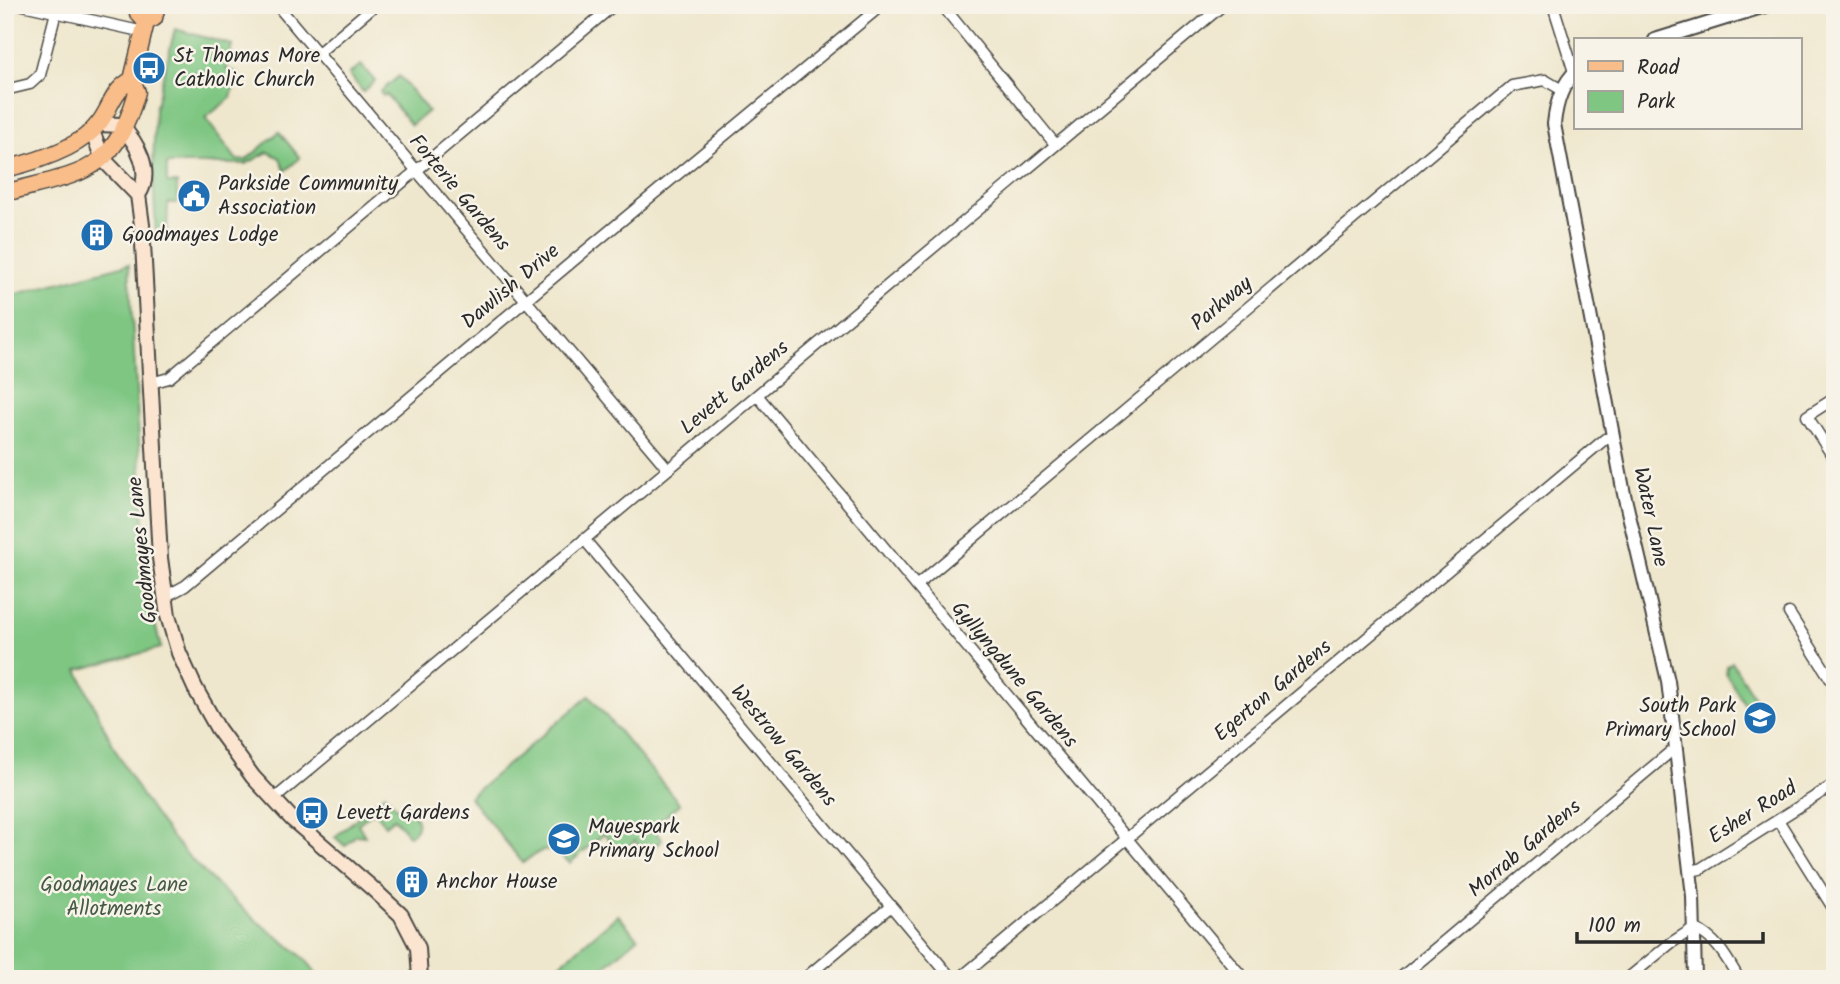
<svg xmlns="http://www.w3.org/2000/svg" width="1840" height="984" font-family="Kalam,sans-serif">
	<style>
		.green { fill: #7ec682; stroke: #547856; stroke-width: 2 }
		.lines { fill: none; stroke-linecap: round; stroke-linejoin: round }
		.minor-casing { stroke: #484743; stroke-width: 13 }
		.tertiary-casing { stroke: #484743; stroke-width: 16 }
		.secondary-casing { stroke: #484743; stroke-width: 18 }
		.primary-casing { stroke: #484743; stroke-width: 19 }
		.minor { stroke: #fff; stroke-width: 10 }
		.tertiary { stroke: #fff; stroke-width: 12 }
		.secondary { stroke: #fce5d0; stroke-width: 14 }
		.primary { stroke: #f8bd89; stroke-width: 16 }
		.labels { text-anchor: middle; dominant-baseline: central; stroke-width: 5; stroke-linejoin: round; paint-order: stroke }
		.poi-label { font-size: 21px; fill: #2b2b2b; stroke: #f7f3e8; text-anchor: start }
		.street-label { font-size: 21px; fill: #2b2b2b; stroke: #f7f3e8 }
		.park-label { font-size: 21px; fill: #445a45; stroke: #f7f3e8 }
	</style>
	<rect width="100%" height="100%" fill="#f7f3e8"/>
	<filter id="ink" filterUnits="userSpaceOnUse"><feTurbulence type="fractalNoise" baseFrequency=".0143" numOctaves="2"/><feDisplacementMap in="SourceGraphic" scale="14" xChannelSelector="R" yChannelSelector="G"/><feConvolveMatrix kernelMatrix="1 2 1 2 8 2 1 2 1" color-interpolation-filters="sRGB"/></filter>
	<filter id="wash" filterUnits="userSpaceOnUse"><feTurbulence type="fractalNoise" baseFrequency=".00686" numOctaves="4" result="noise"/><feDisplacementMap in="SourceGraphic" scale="28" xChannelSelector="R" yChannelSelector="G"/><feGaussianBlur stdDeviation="1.57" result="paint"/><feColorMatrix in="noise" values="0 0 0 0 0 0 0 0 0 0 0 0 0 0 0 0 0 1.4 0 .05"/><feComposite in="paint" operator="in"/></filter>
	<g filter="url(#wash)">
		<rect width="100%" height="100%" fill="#efe7cd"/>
		<!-- green -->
		<path class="green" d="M175,29l57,16 -6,24 11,4 -6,25 -26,20 32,42h9l33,-28 21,26 -15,13 -5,-13 -12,-6 -22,12h-79v19h10v20h-9l-1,28 -11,6 -3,-64 2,-64z
			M361,65l14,16 -12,11 -14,-18z
			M399,76l29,35 -17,14 -25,-31 -3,2 -3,-4z
			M129,264l17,298 7,53 8,33 -83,22c30,69 63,138 116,192 20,21 41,40 63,59 18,15 53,36 62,58h-314v-682z
			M1732,662l27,43 -3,2 -11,-2 -19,-31 1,-8z
			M589,696l91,108 -28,23 10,13 -16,14 -11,-13 -14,12 -17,-19 -34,29c-21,-17 -26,-17 -47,0l-54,-66z
			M385,794l13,15 7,-6c10,12 20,21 4,33l-15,-18 -9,7 -11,-14 -16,13 7,12 -9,-1 -11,11 -10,-9z
			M618,915l20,23 -48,41h-19l-12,-14z"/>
	</g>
	<g filter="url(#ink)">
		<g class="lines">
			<defs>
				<path id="minor" d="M23,5l121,27
					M277,5l391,464
					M942,5l113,139
					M1553,5l21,67
					M317,54l58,-49
					M5,90l25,-6 10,-9 16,-63
					M151,383l18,-5 445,-373
					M757,395l487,584
					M1835,398l-28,18 28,44
					M584,539l368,440
					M916,586l596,-500 33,-6 17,10
					M164,594l8,-1 13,-7 394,-330 303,-251
					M1789,613l46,73
					M273,800l950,-795
					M1778,820l57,91
					M1690,871l10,-2 135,-85
					M804,979l87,-73
					M959,979l646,-540 8,-1
					M1399,979l270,-226 8,-1
					M1627,979l44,-36 23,-15c23,11 32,29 45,51"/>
				<path id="tertiary" d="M1655,40l113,-35
					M1576,71c-15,14 -20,33 -22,53l70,370 44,187 25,215 2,83"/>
				<path id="secondary" d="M99,124l21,1c17,17 34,47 18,70l4,30 18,333 8,58 11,37 16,35 23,41 35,48 39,42 80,69 29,27 17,33 2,31
					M92,131l11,28 35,36"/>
				<path id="primary" d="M140,5l-2,8 8,9
					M5,169c29,-7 76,-21 94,-46 12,-15 14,-34 33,-43
					M5,193c77,-21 108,-17 132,-101l-5,-12 14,-58 8,-4 3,-13"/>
			</defs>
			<!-- minor casing -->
			<use href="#minor" class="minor-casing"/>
			<!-- tertiary casing -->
			<use href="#tertiary" class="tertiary-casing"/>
			<!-- secondary casing -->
			<use href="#secondary" class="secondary-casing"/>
			<!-- primary casing -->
			<use href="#primary" class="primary-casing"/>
			<!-- minor -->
			<use href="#minor" class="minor"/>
			<!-- tertiary -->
			<use href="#tertiary" class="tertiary"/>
			<!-- secondary -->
			<use href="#secondary" class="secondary"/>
			<!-- primary -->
			<use href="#primary" class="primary"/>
		</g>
	</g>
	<!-- icons -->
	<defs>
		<symbol id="bus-disc" viewBox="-11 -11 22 22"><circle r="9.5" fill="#1f6fb2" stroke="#f7f3e8"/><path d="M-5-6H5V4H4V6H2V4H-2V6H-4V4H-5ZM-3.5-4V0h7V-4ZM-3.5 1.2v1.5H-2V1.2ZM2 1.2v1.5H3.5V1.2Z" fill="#fff"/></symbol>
		<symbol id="civic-disc" viewBox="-11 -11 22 22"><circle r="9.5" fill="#1f6fb2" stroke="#f7f3e8"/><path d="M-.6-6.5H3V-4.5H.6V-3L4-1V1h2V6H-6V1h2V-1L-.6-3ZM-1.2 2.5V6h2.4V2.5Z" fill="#fff"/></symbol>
		<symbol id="building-disc" viewBox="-11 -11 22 22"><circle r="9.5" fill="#1f6fb2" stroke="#f7f3e8"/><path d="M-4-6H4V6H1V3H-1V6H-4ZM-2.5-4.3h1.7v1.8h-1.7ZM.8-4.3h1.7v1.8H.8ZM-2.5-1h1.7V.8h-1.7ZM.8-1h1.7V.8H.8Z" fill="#fff"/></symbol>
		<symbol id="school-disc" viewBox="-11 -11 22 22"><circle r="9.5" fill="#1f6fb2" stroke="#f7f3e8"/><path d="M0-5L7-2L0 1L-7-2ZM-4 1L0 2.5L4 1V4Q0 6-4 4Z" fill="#fff"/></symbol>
	</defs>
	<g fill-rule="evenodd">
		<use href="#bus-disc" x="130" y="49" width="38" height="38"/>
		<use href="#civic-disc" x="175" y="177" width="38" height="38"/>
		<use href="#building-disc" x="78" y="216" width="38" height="38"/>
		<use href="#school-disc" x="1741" y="699" width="38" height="38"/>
		<use href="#bus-disc" x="293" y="794" width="38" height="38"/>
		<use href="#school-disc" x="545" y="820" width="38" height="38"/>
		<use href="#building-disc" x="393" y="863" width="38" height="38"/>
	</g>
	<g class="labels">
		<!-- poi labels -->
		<g class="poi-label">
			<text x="174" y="56">St Thomas More<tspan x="174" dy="24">Catholic Church</tspan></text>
			<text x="218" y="184">Parkside Community<tspan x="218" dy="24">Association</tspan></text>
			<text x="122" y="235">Goodmayes Lodge</text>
			<text x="1736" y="706" text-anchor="end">South Park<tspan x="1736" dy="24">Primary School</tspan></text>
			<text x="336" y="813">Levett Gardens</text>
			<text x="588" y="827">Mayespark<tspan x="588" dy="24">Primary School</tspan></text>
			<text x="436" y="882">Anchor House</text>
		</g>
		<!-- street labels -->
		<g class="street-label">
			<text transform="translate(459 193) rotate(50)">Forterie Gardens</text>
			<text transform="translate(511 287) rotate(-40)">Dawlish Drive</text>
			<text transform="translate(1222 304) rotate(-40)">Parkway</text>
			<text transform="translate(735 388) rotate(-40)">Levett Gardens</text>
			<text transform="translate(1650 517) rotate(78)">Water Lane</text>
			<text transform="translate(143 550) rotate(-96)">Goodmayes Lane</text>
			<text transform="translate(1014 675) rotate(50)">Gyllyngdune Gardens</text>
			<text transform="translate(1273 691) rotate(-40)">Egerton Gardens</text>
			<text transform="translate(783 746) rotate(50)">Westrow Gardens</text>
			<text transform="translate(1753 813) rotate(-32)">Esher Road</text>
			<text transform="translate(1525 849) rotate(-40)">Morrab Gardens</text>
		</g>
		<!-- park labels -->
		<g class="park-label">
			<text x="114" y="885">Goodmayes Lane<tspan x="114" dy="24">Allotments</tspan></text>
		</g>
	</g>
	<!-- margin -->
	<rect width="1840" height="984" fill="none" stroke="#f7f3e8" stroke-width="28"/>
	<!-- legend -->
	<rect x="1574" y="38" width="228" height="91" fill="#f7f3e8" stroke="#a5a39c" stroke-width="2"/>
	<rect x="1588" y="61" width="35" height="10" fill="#f8bd89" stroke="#a5a39c" stroke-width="2"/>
	<text x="1637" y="74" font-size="21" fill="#2b2b2b">Road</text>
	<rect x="1588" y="91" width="35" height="21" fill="#7ec682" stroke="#a5a39c" stroke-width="2"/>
	<text x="1637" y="108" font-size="21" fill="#2b2b2b">Park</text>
	<!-- scale -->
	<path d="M1577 932v10h186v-10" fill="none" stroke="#2b2b2b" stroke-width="3.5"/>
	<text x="1588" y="932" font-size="21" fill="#2b2b2b" stroke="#f7f3e8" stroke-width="5" paint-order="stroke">100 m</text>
</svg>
